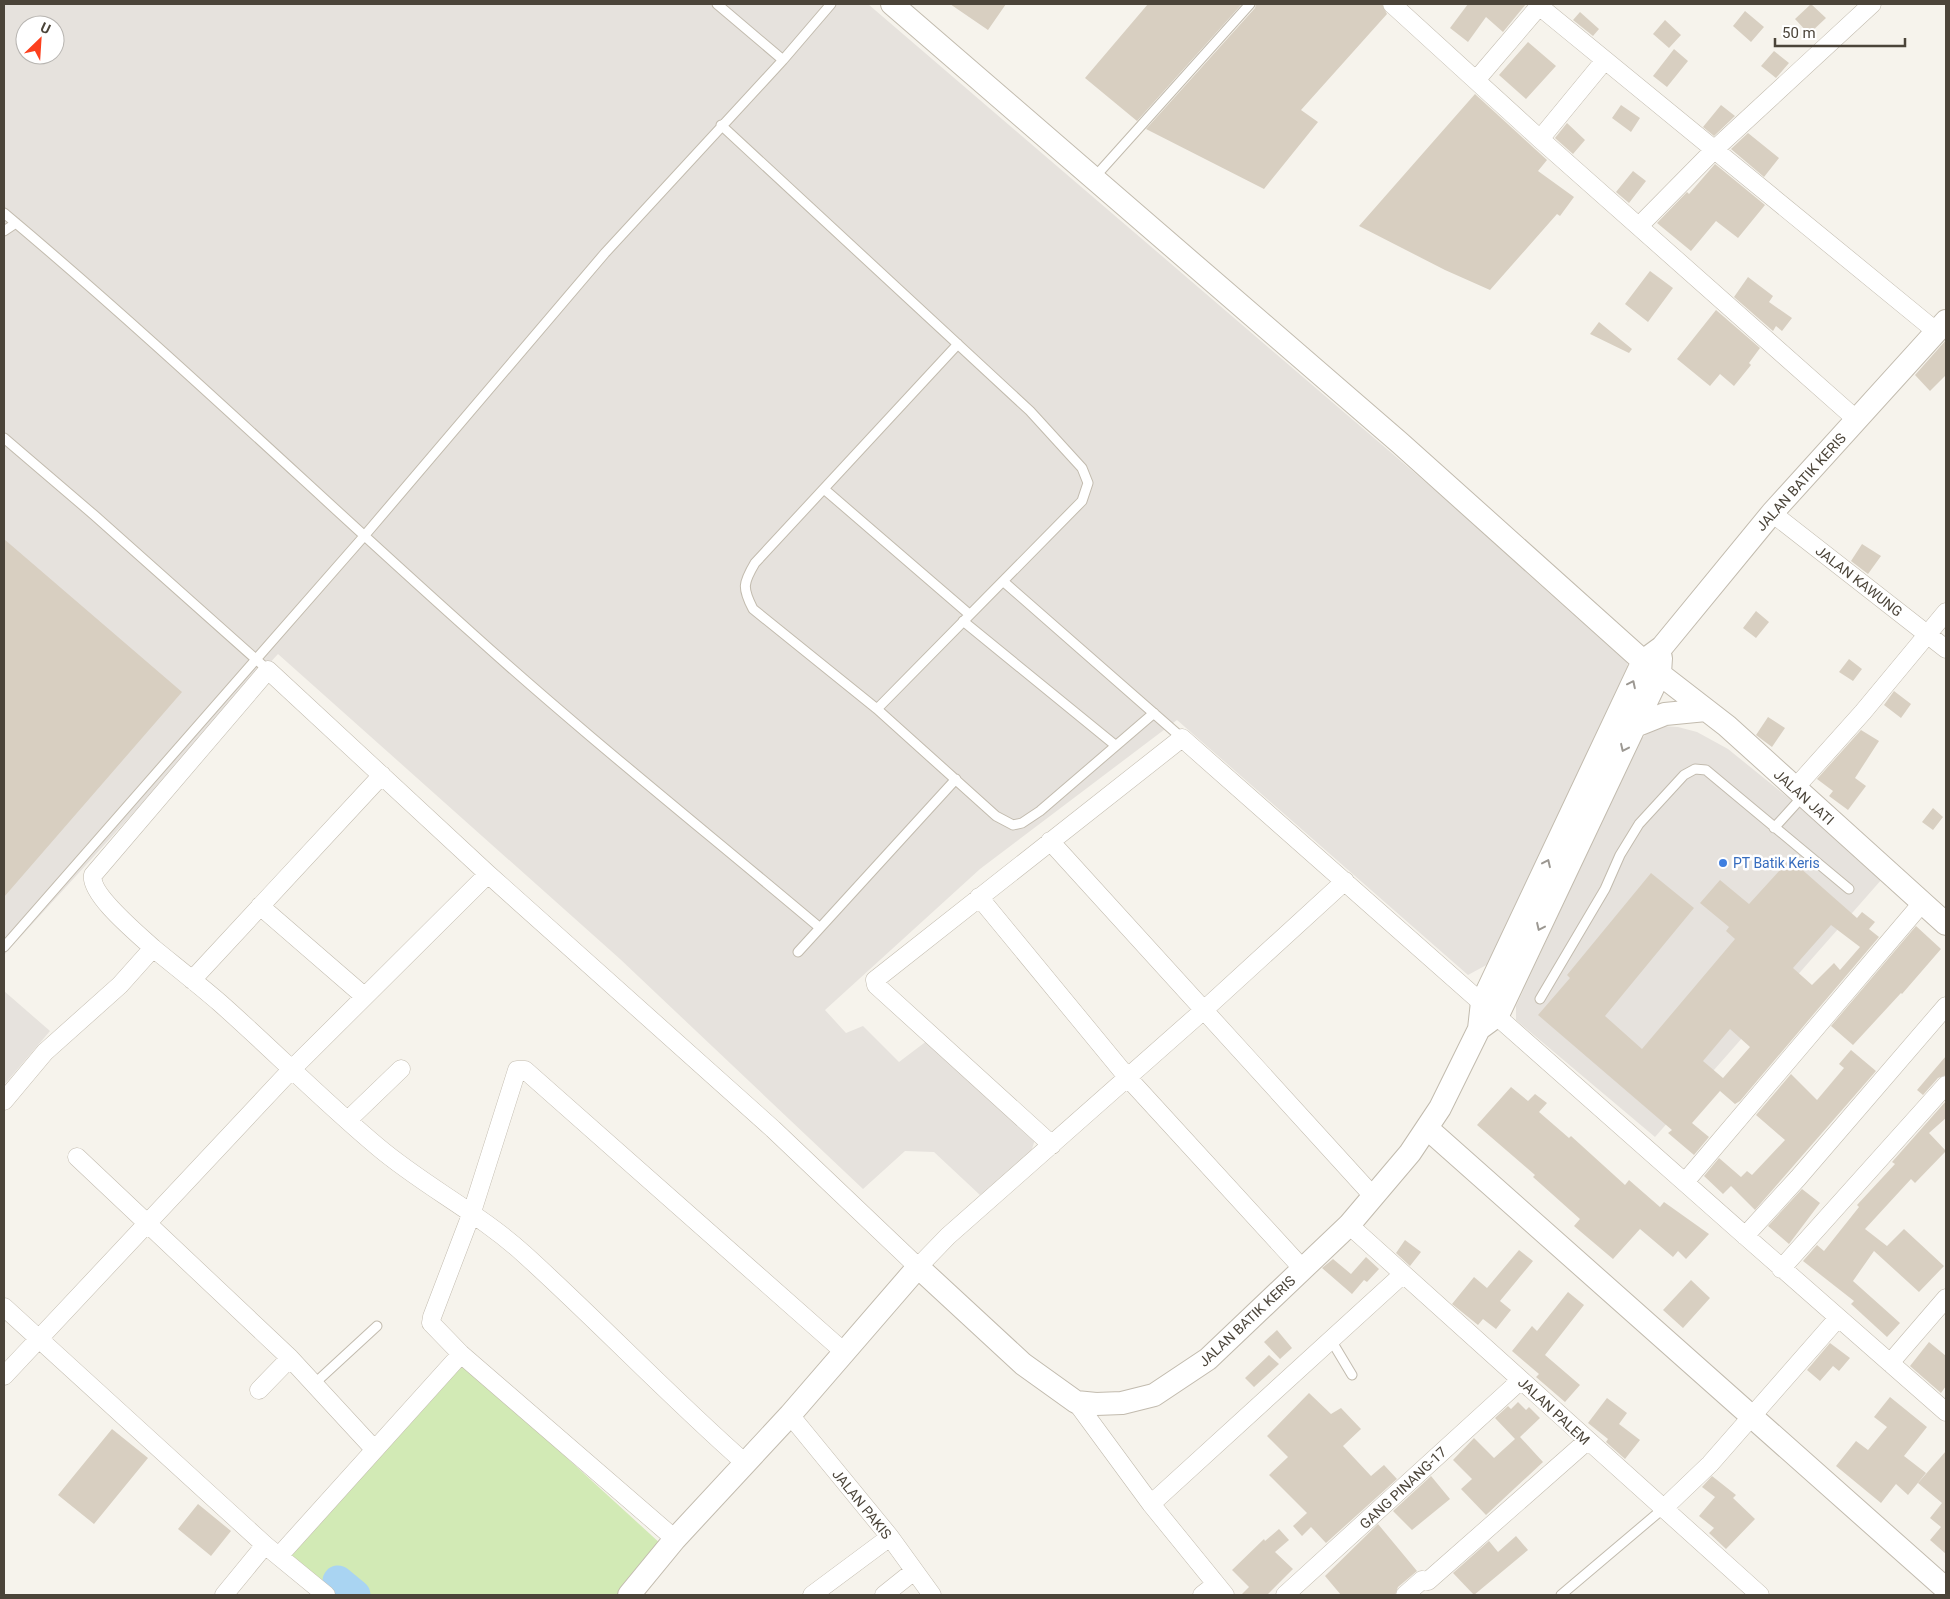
<svg xmlns="http://www.w3.org/2000/svg" width="1950" height="1599" font-family="Roboto,sans-serif">
	<style>
		.industrial { fill: #e6e2dd; fill-rule: evenodd }
		.green { fill: #d2eab5 }
		.lines { fill: none; stroke-linecap: round; stroke-linejoin: round }
		.river { stroke: #a9d4f2; stroke-width: 31 }
		.building { fill: #d8cfc1; fill-rule: evenodd }
		.service-casing { stroke: #c2bbae; stroke-width: 11 }
		.minor-casing { stroke: #c2bbae; stroke-width: 19 }
		.tertiary-casing { stroke: #c2bbae; stroke-width: 24 }
		.service { stroke: #fff; stroke-width: 9 }
		.minor { stroke: #fff; stroke-width: 18 }
		.tertiary { stroke: #fff; stroke-width: 22 }
		.oneway { stroke: #9c9892 }
		.shop-dot { fill: #3f7fe0; stroke: #fff; stroke-width: 2 }
		.labels { text-anchor: middle; dominant-baseline: central; stroke-width: 5; stroke-linejoin: round; paint-order: stroke }
		.street-label { font-size: 14px; fill: #4b4439; stroke: #fff }
		.shop-label { font-size: 14px; fill: #366cbe; stroke: #fff; text-anchor: start }
	</style>
	<rect width="100%" height="100%" fill="#f6f3ec"/>
	<!-- industrial -->
	<path class="industrial" d="M4,4h864l758,650 3,20 -139,289 -22,12 -291,-255 -197,149 -155,141 21,23 17,-7 36,36 33,-25 105,96 -5,16 -52,46 -46,-43 -29,-1 -42,38 -243,-230 -342,-305 -274,301zM25,25h30v30h-30z
		M1662,726l16,1 19,5 31,17 84,68 70,62 -227,258 -139,-117v-14l117,-251 8,-16 10,-9z
		M4,991l46,40 -46,54z"/>
	<!-- green -->
	<path class="green" d="M462,1362l200,183 -44,50h-280l-47,-39z"/>
	<g class="lines">
		<!-- river -->
		<path class="river" d="M338,1581l17,14"/>
	</g>
	<!-- building -->
	<path class="building" d="M950,4h56l-18,26z
		M1148,4h94l-105,117 -52,-43z
		M1256,4h126l5,10 -86,96 17,12 -54,67 -118,-60 109,-121z
		M1468,4h58l-23,28 -17,-15 -18,25 -18,-14z
		M1811,4l15,14 -17,16 -14,-15z
		M1745,11l19,16 -13,15 -18,-16z
		M1580,12l19,17 -6,7 -20,-16z
		M1665,20l16,15 -12,13 -16,-14z
		M1528,42l28,24 -30,33 -27,-24z
		M1674,49l14,12 -21,26 -14,-11z
		M1774,51l15,12 -13,15 -15,-12z
		M1475,94l72,66 -9,11 36,26 -14,19 -3,-2 -67,76 -45,-20 -86,-44z
		M1621,105l19,13 -9,14 -19,-14z
		M1721,105l14,11 -21,20 -11,-9z
		M1567,123l18,17 -12,14 -18,-16z
		M1748,133l31,25 -15,19 -33,-28z
		M1715,164l50,41 -27,33 -22,-17 -25,30 -34,-28 30,-31 2,2z
		M1633,171l13,10 -17,22 -13,-11z
		M1650,271l23,17 -25,34 -23,-18z
		M1748,277l25,19 -4,6 23,16 -10,13 -6,-5 -3,5 -39,-34z
		M1716,310l44,38 -11,15 2,2 -17,21 -14,-12 -10,12 -33,-27z
		M1599,322l33,27 -3,4 -39,-19z
		M1946,340v35l-16,16 -15,-16z
		M4,539l178,153 -178,205z
		M1862,544l19,12 -13,18 -17,-13z
		M1756,611l13,11 -13,16 -13,-10z
		M1849,659l13,10 -9,12 -14,-9z
		M1894,691l17,13 -10,14 -17,-13z
		M1768,717l17,11 -13,19 -16,-12z
		M1861,730l18,11 -24,37 11,8 -18,24 -19,-14 4,-5 -16,-12z
		M1933,808l10,9 -10,13 -11,-8z
		M1790,859l67,59 5,-6 13,10 -6,7 10,8 -139,164 -5,3 -15,-13 -28,32 17,14 -15,18 -26,-22 4,-3 -134,-115 32,-37 -3,-3 84,-102 43,35 -89,108 37,33 93,-110 -9,-8 3,-4 -29,-24 20,-23 29,24zM1831,925l29,22 -20,23 -6,-7 -22,22 -19,-17zM1730,1029l20,18 -27,31 -20,-17z
		M1916,926l25,23 -39,45 -1,-1 -48,52 -22,-19z
		M1851,1050l25,21 -121,139 -24,-24 -8,8 -19,-18 15,-18 22,19 6,-6 5,4 33,-35 -29,-25 35,-41 26,26 27,-32 -5,-4z
		M1946,1056v19l-8,3 -15,17 -6,-5z
		M1511,1087l17,14 7,-7 12,9 -8,9 30,26 2,-2 54,49 4,-5 31,27 4,-5 45,32 -23,25 -8,-8 -5,6 -33,-28 -27,30 -39,-33 6,-7 -47,-42 2,-2 -58,-50z
		M1946,1101v17l-17,15 17,18 -31,32 -4,-4 -46,50 22,17 17,-17 40,37 -25,26 -45,-41 -21,30 47,42 -13,14 -36,-33 3,-3 -51,-40 14,-16 7,6 35,-44 -2,-2 38,-41 -3,-2z
		M1802,1189l18,14 -31,41 -21,-18z
		M1405,1240l16,12 -11,14 -14,-13z
		M1519,1250l14,11 -33,40 11,9 -15,19 -13,-10 -5,6 -26,-21 22,-27 13,11z
		M1366,1257l13,12 -12,13 -3,-2 -12,14 -30,-26 11,-9 18,15z
		M1691,1280l19,18 -27,30 -20,-18z
		M1568,1292l16,13 -39,50 35,30 -15,17 -29,-25 3,-3 -27,-23 20,-25 5,5z
		M1277,1330l15,18 -12,11 -16,-17z
		M1929,1342l17,14v30l-5,7 -31,-27z
		M1830,1343l20,15 -11,13 -6,-5 -13,15 -13,-11z
		M1269,1355l10,9 -25,23 -9,-9z
		M1309,1393l22,21 10,-6 20,21 -18,17 28,30 13,-11 13,14 -71,64 -15,-16 -9,9 -9,-10 14,-13 -38,-38 19,-18 -21,-21z
		M1890,1397l37,30 -23,29 22,17 -18,22 -12,-11 -15,19 -45,-37 20,-25 12,9 19,-23 -13,-10z
		M1607,1398l20,15 -8,11 21,16 -15,19 -19,-17 2,-3 -20,-16z
		M1518,1402l8,8 3,-3 11,11 -20,19 23,25 -57,53 -25,-26 11,-10 -19,-19 21,-22 20,20 21,-19 -20,-21 13,-12 3,3z
		M112,1429l36,29 -54,66 -36,-29z
		M1946,1451v103l-16,-14 11,-13 -11,-9 12,-15 -24,-20z
		M1431,1476l19,23 -38,31 -19,-19z
		M1712,1476l24,19 -3,3 22,21 -29,30 -17,-16 5,-5 -15,-12 16,-19 -13,-10z
		M198,1504l33,27 -20,25 -33,-27z
		M1378,1524l39,47 -19,16 -3,8h-54l-16,-19z
		M1279,1529l10,11 -14,12 18,17 -26,26h-26l8,-8 -17,-17 32,-31 1,2z
		M1516,1536l12,14 -54,45 -21,-22 36,-32 9,11z"/>
	<g class="lines">
		<defs>
			<path id="service" d="M717,4l66,56
				M721,125l309,286 52,57 6,15 -6,18 -205,208
				M1093,179l157,-175
				M4,213c161,135 313,282 470,422 112,101 230,195 345,292
				M4,231l12,-8
				M958,344l-203,219c-12,20 -13,25 -2,46l124,100 119,107 17,9 9,-2 18,-12 114,-98
				M4,438l90,77 174,155
				M824,489l145,125
				M1004,582l178,156
				M963,621l152,124
				M1774,828l29,-32
				M4,947l361,-412 240,-282 178,-193 48,-56
				M798,952l158,-173
				M1540,999l65,-110 15,-34 19,-31 45,-49 11,-6 11,1 143,119
				M1331,1340l21,35
				M314,1384l63,-58
				M1561,1595l104,-88"/>
			<path id="minor" d="M1392,4l148,135 317,281
				M1539,6l398,326
				M1477,79l64,-75
				M1540,139l65,-79
				M1640,225l75,-76 157,-145
				M1772,513l174,136
				M1795,788l68,-76 83,-100
				M1050,841l323,355
				M979,897l149,181 174,190
				M260,906l104,90
				M153,948c22,18 45,36 67,55 53,47 103,98 158,144 46,39 101,66 146,107 75,68 145,142 221,209
				M192,980l190,-205
				M4,1101l41,-49 75,-67 33,-37c-15,-14 -64,-54 -60,-73l175,-205 220,204 285,255 145,138 30,-31 257,-227 140,-128
				M348,1120l53,-51
				M1052,1145l-176,-160 -1,-5 307,-242c256,224 508,451 764,674
				M77,1157l213,201 84,91
				M1685,1182l237,-279
				M1349,1225l411,370
				M1745,1236l53,-58 148,-172
				M1781,1269l165,-184
				M4,1307l261,238 61,50
				M1890,1363l56,-65
				M4,1376l287,-306 197,-196
				M259,1390l31,-32
				M1076,1402l75,102 74,91
				M790,1415l100,122 42,58
				M1151,1504l251,-229
				M1665,1507l45,-43 128,-146
				M675,1539l-214,-185 -30,-31 1,-6 40,-105 45,-142h8l318,281
				M279,1556l182,-202
				M224,1595l41,-50
				M812,1595l78,-58
				M884,1595l30,-24
				M1202,1595l14,-11
				M1285,1595l236,-215
				M1405,1595l17,-15 6,1 159,-140"/>
			<path id="tertiary" d="M892,4l508,439 243,218 84,65 219,198
				M1635,726l30,-12 41,-4
				M1479,1029l19,-14 162,-342 1,-15
				M1428,1129l518,460
				M629,1595l46,-56 115,-124 128,-148 105,97 53,38 20,2 26,-1 32,-8 54,-36 141,-134 61,-72 30,-45 39,-79 3,-27 161,-341 19,-14 110,-134 174,-192"/>
		</defs>
		<!-- service casing -->
		<use href="#service" class="service-casing"/>
		<!-- minor casing -->
		<use href="#minor" class="minor-casing"/>
		<!-- tertiary casing -->
		<use href="#tertiary" class="tertiary-casing"/>
		<!-- service -->
		<use href="#service" class="service"/>
		<!-- minor -->
		<use href="#minor" class="minor"/>
		<!-- tertiary -->
		<use href="#tertiary" class="tertiary"/>
	</g>
	<!-- one-way arrows -->
	<defs><path id="oneway-chevron" d="M-2-3.5L2.5 0L-2 3.5" fill="none" stroke-width="1.6" stroke-linecap="round" stroke-linejoin="round" transform="scale(1.25)"/></defs>
	<g class="oneway">
		<use href="#oneway-chevron" transform="translate(1632 684) rotate(-64)"/>
		<use href="#oneway-chevron" transform="translate(1624 748) rotate(115)"/>
		<use href="#oneway-chevron" transform="translate(1547 863) rotate(-65)"/>
		<use href="#oneway-chevron" transform="translate(1540 927) rotate(115)"/>
	</g>
	<!-- markers -->
	<circle class="shop-dot" cx="1723" cy="863" r="5"/>
	<g class="labels">
		<!-- street labels -->
		<g class="street-label">
			<text transform="translate(1801 482) rotate(-48)">JALAN BATIK KERIS</text>
			<text transform="translate(1859 581) rotate(38)">JALAN KAWUNG</text>
			<text transform="translate(1804 797) rotate(42)">JALAN JATI</text>
			<text transform="translate(1247 1321) rotate(-43)">JALAN BATIK KERIS</text>
			<text transform="translate(1554 1411) rotate(43)">JALAN PALEM</text>
			<text transform="translate(1403 1488) rotate(-43)">GANG PINANG-17</text>
			<text transform="translate(862 1504) rotate(51)">JALAN PAKIS</text>
		</g>
		<!-- shop labels -->
		<g class="shop-label">
			<text x="1733" y="863">PT Batik Keris</text>
		</g>
	</g>
	<!-- border -->
	<rect width="1950" height="1599" fill="none" stroke="#4b4439" stroke-width="10"/>
	<!-- north arrow -->
	<g transform="translate(40 40) rotate(25)"><circle r="24" fill="#ffffff" stroke="#b7b4b0"/>
	<path d="M0-4L9 19L0 12L-9 19Z" fill="#fc3f1d"/>
	<text y="-8" font-size="14" font-weight="bold" text-anchor="middle" fill="#4b4439">U</text>
	</g>
	<!-- scale -->
	<path d="M1775 38v8h130v-8" fill="none" stroke="#4b4439" stroke-width="2.5"/>
	<text x="1782" y="38" font-size="15" fill="#4b4439" stroke="#ffffff" stroke-width="4" paint-order="stroke">50 m</text>
</svg>
